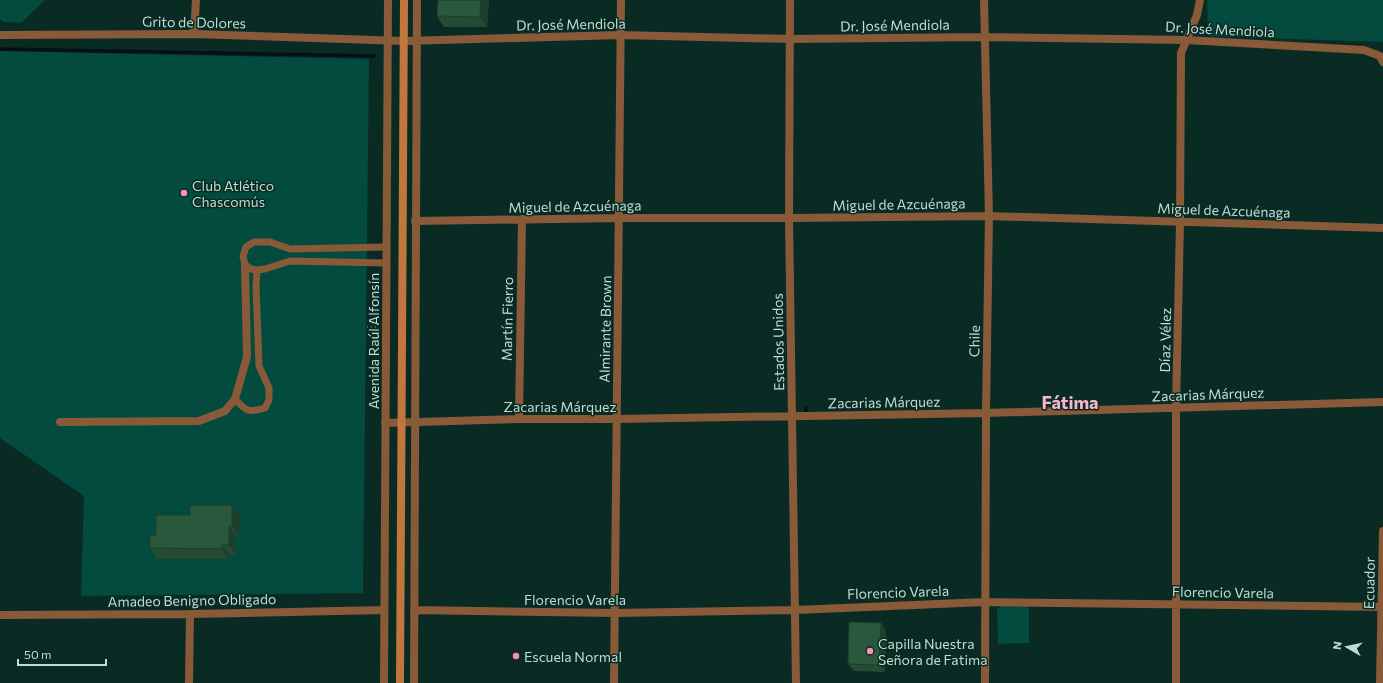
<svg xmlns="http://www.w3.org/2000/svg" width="1383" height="683" font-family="Commissioner,sans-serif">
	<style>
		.green { fill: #024b3e }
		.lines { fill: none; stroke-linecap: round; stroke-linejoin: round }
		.stream { stroke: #040f16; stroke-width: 3.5 }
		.path { stroke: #45655e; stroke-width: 2; stroke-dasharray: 1 3; stroke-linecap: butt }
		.service { stroke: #885a38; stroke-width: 7 }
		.minor { stroke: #885a38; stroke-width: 8 }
		.tertiary { stroke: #885a38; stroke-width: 8 }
		.secondary { stroke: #c0763d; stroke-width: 8 }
		.wall { fill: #244c34 }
		.shaded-wall { fill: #1d3e2b }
		.building { fill: #2a583d; stroke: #1d3e2b }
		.poi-dot { fill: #ff8eba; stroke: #0a2b24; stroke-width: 1.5 }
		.labels { text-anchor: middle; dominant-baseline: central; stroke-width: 3; stroke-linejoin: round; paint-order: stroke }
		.street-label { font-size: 14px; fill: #beddd4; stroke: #0a2b24 }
		.poi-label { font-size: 14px; fill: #beddd4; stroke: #0a2b24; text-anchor: start }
		.district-label { font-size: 18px; font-weight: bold; fill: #f7b6cd; stroke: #0a2b24 }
	</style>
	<rect width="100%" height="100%" fill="#0a2b24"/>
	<!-- green -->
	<path class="green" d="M0,0h45l-24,23 -18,-1 -3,-3z
		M1207,0h176v42l-175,-6z
		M0,51l369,8 -6,534 -282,3 3,-100 -84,-58z
		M1004,603l25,1v39l-31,1 -1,-35z"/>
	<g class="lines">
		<!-- stream -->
		<path class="stream" d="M0,49l374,7
			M806,408v3"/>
		<!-- path -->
		<path class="path" d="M367,327h9"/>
		<!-- service -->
		<path class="service" d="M386,263l-96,-2 -25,8 -8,1 -6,-1 -6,-4 -2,-9 3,-9 8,-5h16l20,7 96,-2
			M235,399c11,12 13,14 30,9l4,-8v-12l-10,-22 -3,-80 1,-16"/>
		<!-- minor -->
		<path class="minor" d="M790,0l-1,218 7,465
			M984,0l5,216 -3,197 -1,270
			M194,34l2,-34
			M404,41l217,-6 169,4 194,-2 202,3 178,10 16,6 3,6
			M415,221l205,-3h169l200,-2 394,12
			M519,419l3,-200
			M60,422l139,-1 26,-10 10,-12 12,-42 -2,-92
			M385,423l134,-4h97l370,-6 397,-11
			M414,610l202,3 179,-3 190,-8 398,5
			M0,615l190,-1 194,-4
			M189,683l1,-69
			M384,683l4,-683
			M414,683l3,-683
			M614,683l7,-683
			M1176,683v-275l4,-186 1,-169 16,-38 3,-15
			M1380,683l3,-152"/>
		<!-- tertiary -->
		<path class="tertiary" d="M0,35l194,-1 210,7"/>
		<!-- secondary -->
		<path class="secondary" d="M400,683l4,-683"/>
	</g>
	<!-- wall -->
	<path class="wall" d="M489,0l-2,27h-43l-7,-11z
		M232,505l8,11 -1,21h-3v18h-7v4h-72l-7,-11 6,-13 34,-20z
		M881,623l5,8 -1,41 -31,-1 -6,-7z"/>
	<!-- shaded-wall -->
	<path class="shaded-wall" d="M481,0h8l-2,27 -7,-10z
		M232,505l8,11 -1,21 -7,-11z
		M229,526l7,11v18l-7,-10z
		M222,545l7,10v4l-7,-10z
		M881,623l5,8 -1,41 -6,-7z"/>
	<!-- building -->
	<path class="building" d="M438,0h43l-1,17 -43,-1z
		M190,505h42v21h-3v19h-7v4l-72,-1v-13h6v-20h34z
		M849,622l32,1 -2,42 -31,-1z"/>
	<!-- markers -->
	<g class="poi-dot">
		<circle cx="184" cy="193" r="4"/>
		<circle cx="870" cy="651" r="4"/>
		<circle cx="516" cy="656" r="4"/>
	</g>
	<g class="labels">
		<!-- street labels -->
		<g class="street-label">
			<text transform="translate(194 22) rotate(1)">Grito de Dolores</text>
			<text transform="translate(571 24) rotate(-1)">Dr. José Mendiola</text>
			<text transform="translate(895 25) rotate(-1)">Dr. José Mendiola</text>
			<text transform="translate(1220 29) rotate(3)">Dr. José Mendiola</text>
			<text transform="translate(899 204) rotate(-1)">Miguel de Azcuénaga</text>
			<text transform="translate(575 206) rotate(-1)">Miguel de Azcuénaga</text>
			<text transform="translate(1224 210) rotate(2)">Miguel de Azcuénaga</text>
			<text transform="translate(507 319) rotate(-89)">Martín Fierro</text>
			<text transform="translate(605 329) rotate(-89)">Almirante Brown</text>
			<text transform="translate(1165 340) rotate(-89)">Díaz Vélez</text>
			<text transform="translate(373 341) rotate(-90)">Avenida Raúl Alfonsín</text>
			<text transform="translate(974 341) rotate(-89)">Chile</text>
			<text transform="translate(778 342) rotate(-91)">Estados Unidos</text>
			<text transform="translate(1208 394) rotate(-2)">Zacarias Márquez</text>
			<text transform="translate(884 402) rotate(-1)">Zacarias Márquez</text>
			<text x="560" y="406">Zacarias Márquez</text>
			<text transform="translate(1369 583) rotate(-89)">Ecuador</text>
			<text transform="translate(898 592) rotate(-2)">Florencio Varela</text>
			<text transform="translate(1223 592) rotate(1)">Florencio Varela</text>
			<text x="575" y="599">Florencio Varela</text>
			<text transform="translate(192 600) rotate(-1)">Amadeo Benigno Obligado</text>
		</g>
		<!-- poi labels -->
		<g class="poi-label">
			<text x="192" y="185">Club Atlético<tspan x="192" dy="16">Chascomús</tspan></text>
			<text x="878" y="643">Capilla Nuestra<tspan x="878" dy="16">Señora de Fatima</tspan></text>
			<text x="524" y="656">Escuela Normal</text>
		</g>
		<!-- district labels -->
		<g class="district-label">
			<text x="1070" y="402">Fátima</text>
		</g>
	</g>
	<!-- north arrow -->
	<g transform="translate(1347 647) rotate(279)" stroke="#0a2b24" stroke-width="3" paint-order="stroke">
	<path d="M0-3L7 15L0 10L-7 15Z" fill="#beddd4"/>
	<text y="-6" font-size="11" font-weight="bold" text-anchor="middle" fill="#beddd4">N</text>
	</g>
	<!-- scale -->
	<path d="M18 659v6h88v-6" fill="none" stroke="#beddd4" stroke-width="2"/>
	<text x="24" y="659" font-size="12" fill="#beddd4" stroke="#0a2b24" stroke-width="3" paint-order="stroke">50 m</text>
</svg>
